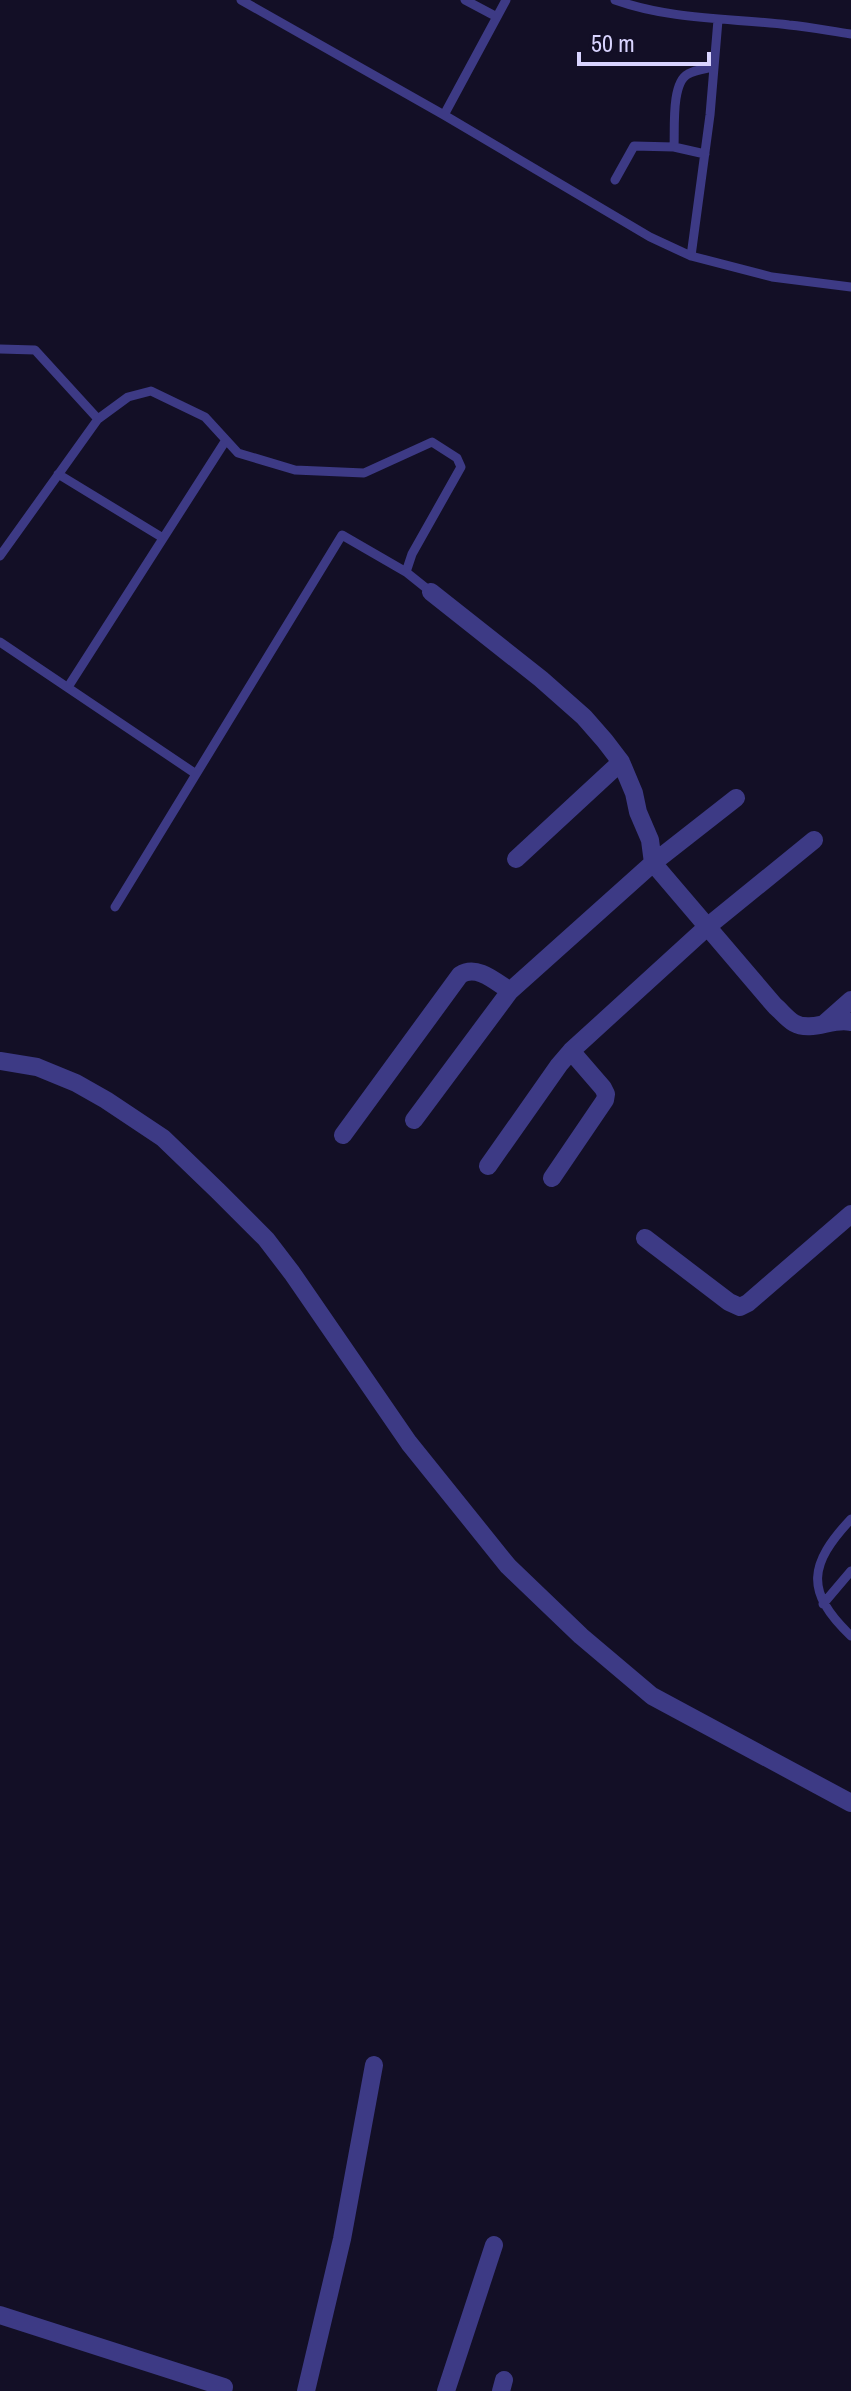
<svg xmlns="http://www.w3.org/2000/svg" width="851" height="2391" font-family="'Archivo Narrow',sans-serif">
	<style>
		.lines { fill: none; stroke-linecap: round; stroke-linejoin: round }
		.lane { stroke: #3d3a85; stroke-width: 9 }
		.street { stroke: #3d3a85; stroke-width: 18 }
	</style>
	<rect width="100%" height="100%" fill="#130f26"/>
	<g class="lines">
		<!-- lane -->
		<path class="lane" d="M241,0l203,115 206,122 41,19 81,21 79,10
			M465,0l32,17
			M615,0c56,20 116,18 174,25 21,2 41,6 62,9
			M444,115l62,-115
			M674,147c1,-18 -3,-64 14,-73 7,-4 17,-5 25,-7
			M615,180l19,-34 40,1 31,7
			M691,256l19,-141 8,-95
			M0,349l35,1 63,69
			M58,474l105,64
			M0,556l98,-137 30,-22 23,-6 54,26 33,36 57,17 69,3 68,-31 25,16 4,9 -49,87 -6,18 25,20
			M0,642l196,132
			M68,687l158,-247
			M115,907l227,-372 64,37
			M851,1519c-42,45 -47,72 0,117
			M823,1604l28,-33"/>
		<!-- street -->
		<path class="street" d="M431,592l110,87 43,38 21,24 16,21 13,31 4,19 12,28 3,23 122,143c6,5 12,13 19,17 18,10 39,-6 57,-1
			M516,859l105,-97
			M825,1023l26,-23
			M0,1061l37,6 39,16 30,17 57,38 55,53 48,48 26,34 117,170 99,123 73,70 71,60 199,107
			M414,1120l96,-129 143,-128 83,-65
			M343,1135l117,-160c17,-11 36,7 50,16
			M488,1166l71,-101 12,-14 136,-124 107,-87
			M552,1178l53,-78 1,-6 -3,-6 -32,-37
			M645,1238l84,64 11,5 8,-4 103,-89
			M0,2315l224,72 -1,4
			M306,2391l36,-152 32,-174
			M446,2391l48,-146
			M501,2391l3,-11"/>
	</g>
	<!-- scale -->
	<path d="M579 52v12h130v-12" fill="none" stroke="#d9d4ff" stroke-width="4"/>
	<text x="591" y="52" font-size="24" fill="#d9d4ff" stroke="#130f26" stroke-width="6" paint-order="stroke">50 m</text>
</svg>
